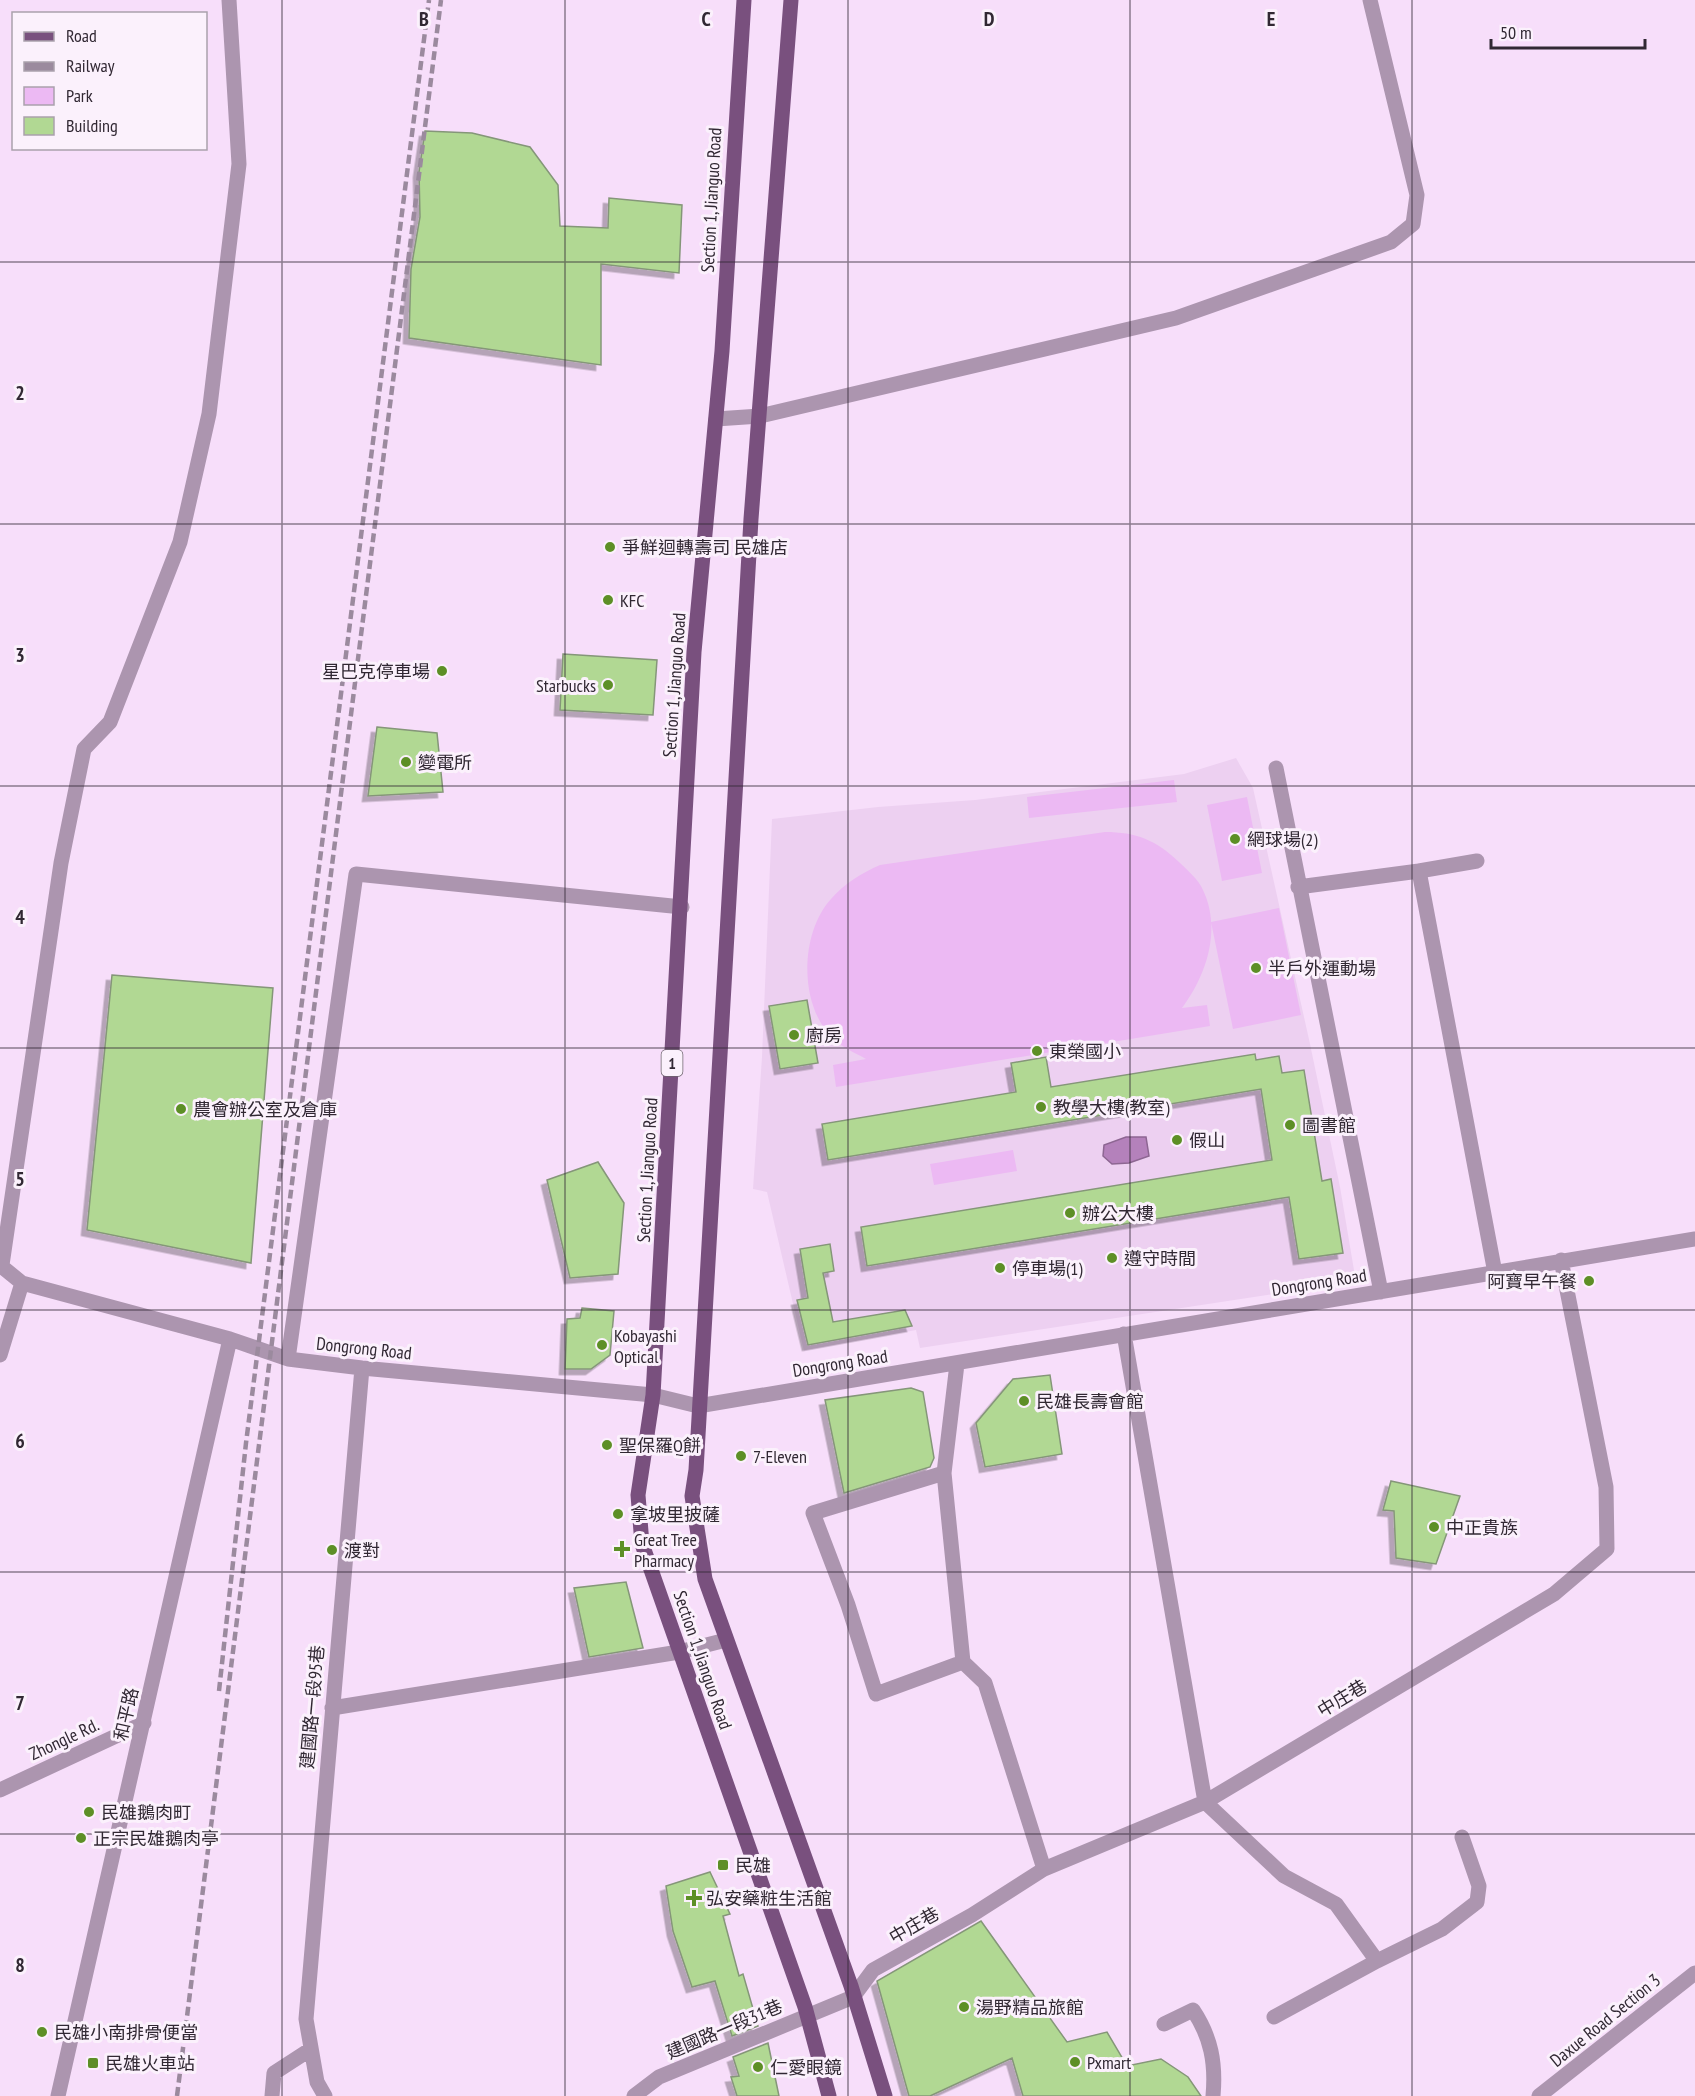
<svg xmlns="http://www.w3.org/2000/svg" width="1695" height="2096" font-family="'PT Sans Narrow','Noto Sans TC',sans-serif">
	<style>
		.built { fill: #edd0f1 }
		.green { fill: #ecb9f3 }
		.water { fill: #b481bb; stroke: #8d6692; stroke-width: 1.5 }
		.building { fill: #b1d893; stroke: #859679; stroke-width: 1.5; filter: url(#shadow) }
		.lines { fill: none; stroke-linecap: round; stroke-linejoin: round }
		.minor { stroke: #ac95af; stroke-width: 15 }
		.major { stroke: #79507e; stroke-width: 15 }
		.rail { stroke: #9b8a9e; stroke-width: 4.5; stroke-dasharray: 9 4.5; stroke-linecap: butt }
		.grid { fill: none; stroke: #312833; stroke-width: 1.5; stroke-opacity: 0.55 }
		.poi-dot { fill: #5d8f26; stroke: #fbf1fc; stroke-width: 2 }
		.labels { text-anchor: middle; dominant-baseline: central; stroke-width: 6; stroke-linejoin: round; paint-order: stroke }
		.shield { fill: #fbf1fc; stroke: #6e646f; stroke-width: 1.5 }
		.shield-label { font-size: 16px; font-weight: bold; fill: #312833 }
		.street-label { font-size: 18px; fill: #312833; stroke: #fbf1fc }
		.poi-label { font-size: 18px; fill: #312833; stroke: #fbf1fc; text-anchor: start }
		.grid-label { font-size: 20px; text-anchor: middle; font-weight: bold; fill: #312833; stroke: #fbf1fc; stroke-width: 6; stroke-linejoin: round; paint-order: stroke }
	</style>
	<defs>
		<filter id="shadow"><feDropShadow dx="-5.5" dy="5.5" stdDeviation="0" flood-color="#0004"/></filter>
	</defs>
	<rect width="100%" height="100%" fill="#f7defa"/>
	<!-- built -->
	<path class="built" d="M1236,758l17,30 57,256 30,143 15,89 -9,7 -426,65 -4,-18 -112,21 -37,-159 -14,-3 9,-132 10,-238 106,-12 97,-7 209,-26z"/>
	<!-- green -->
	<path class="green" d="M1174,780l3,22 -148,16 -2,-21z
		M1247,797l15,76 -40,8 -15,-76z
		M1105,832c31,0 51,8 74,30 8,8 20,18 24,28 19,40 3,86 -21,118l25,-3 3,21 -374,61 -3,-22 33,-6c-14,-8 -28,-13 -38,-26 -29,-34 -27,-101 3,-134 14,-16 31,-26 49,-34z
		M1279,908l22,107 -68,14 -22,-107z
		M1013,1150l4,21 -83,14 -4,-21z"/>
	<!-- water -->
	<path class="water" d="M1126,1137h20l3,19 -20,7 -17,1 -9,-8 1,-11z"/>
	<!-- building -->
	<path class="building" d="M425,131l47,2 58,14 28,38 2,41 48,2 1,-30 73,7 -3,68 -78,-9v101l-192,-27 2,-69 9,-52 -1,-45z
		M563,654l94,6 -4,55 -93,-5z
		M377,727l60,6 6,59 -75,4z
		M112,975l161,13 -22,275 -164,-33z
		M807,1000l11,63 -38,6 -11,-63z
		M1255,1054l1,6 23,-4 3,17 22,-3 18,111 9,-2 12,74 -44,6 -10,-62 -422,69 -6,-39 411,-67 -11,-71 -433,71 -6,-36 194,-32 -5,-29 35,-6 5,30z
		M598,1162l26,41 -6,71 -48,4 -23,-98z
		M830,1244l4,27 -11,2 10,49 72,-12 7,16 -104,19 -11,-45 11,-2 -8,-49z
		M582,1308l32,3 -4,44 -19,14h-26l2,-50 13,-1z
		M1050,1375l12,79 -77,13 -9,-44 37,-44z
		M911,1388l12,4 11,66 -4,9 -86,26 -19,-93z
		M1391,1481l69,15 -24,68 -40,-6 -2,-47 -11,-1z
		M626,1582l17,66 -54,9 -15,-69z
		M710,1872l20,42 -7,2 16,60 4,-2 15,52 -26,10 -17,-55 -23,6 -19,-56 -7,-45z
		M981,1921l86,121 40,-10 20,34 34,-7 27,18 13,19h-178l-11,-38 -82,38h-21l-32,-115z
		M768,2043l11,53h-42l-6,-19 8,-1 -6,-19z"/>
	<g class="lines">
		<!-- minor -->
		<path class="minor" d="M716,419l44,-3 416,-98 215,-76 22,-18 4,-29 -47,-195
			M1276,768l105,524
			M1419,871l58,-10
			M1298,887l121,-16 76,402
			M0,1265l22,18 208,56 58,20 74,9 291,27 45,11 997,-167
			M2,1265l59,-402 23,-114 26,-27 70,-180 29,-128 30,-250 -10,-164
			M1124,1334l81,468 79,74 52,28 41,57 -103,56
			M0,1355l22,-72
			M288,1359l68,-485 326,33
			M957,1364l-13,109 -131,40 35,92 28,89 87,-32 22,21 59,186
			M944,1473l19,189
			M332,1708l347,-56 47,-12
			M0,1790l144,-67
			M1377,1961l65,-32 35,-27 2,-16 -17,-49
			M1164,2024l29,-14c18,27 23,53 20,86
			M58,2096l172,-757
			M272,2096l2,-23 37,-24
			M325,2096l-8,-14 -11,-63 56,-651
			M634,2096l25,-19 194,-80 20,-27 99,-55 72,-46 161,-67 349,-208 53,-45 -1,-62 -45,-227
			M1539,2096l156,-123"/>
		<!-- major -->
		<path class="major" d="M744,0l-22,351 -28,301 -41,743 -15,100 4,49 163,463 24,89
			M791,0l-40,519 -55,951 -4,26 13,83 146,407 34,110"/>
		<!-- rail -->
		<path class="rail" d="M219,1691l27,-248 183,-1443
			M177,2096l264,-2096"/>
	</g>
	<!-- grid -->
	<path class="grid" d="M282,0v2096M565,0v2096M848,0v2096M1130,0v2096M1412,0v2096M0,262h1695M0,524h1695M0,786h1695M0,1048h1695M0,1310h1695M0,1572h1695M0,1834h1695"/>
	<!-- markers -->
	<g class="poi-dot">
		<circle cx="610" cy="547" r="6"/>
		<circle cx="608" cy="600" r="6"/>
		<circle cx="442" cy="671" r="6"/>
		<circle cx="608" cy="685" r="6"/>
		<circle cx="406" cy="762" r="6"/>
		<circle cx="1235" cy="839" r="6"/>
		<circle cx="1256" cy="968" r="6"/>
		<circle cx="794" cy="1035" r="6"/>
		<circle cx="1037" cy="1051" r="6"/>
		<circle cx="1041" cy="1107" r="6"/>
		<circle cx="181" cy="1109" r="6"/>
		<circle cx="1290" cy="1125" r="6"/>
		<circle cx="1177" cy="1140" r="6"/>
		<circle cx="1070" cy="1213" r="6"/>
		<circle cx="1112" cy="1258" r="6"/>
		<circle cx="1000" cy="1268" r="6"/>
		<circle cx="1589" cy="1281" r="6"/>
		<circle cx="602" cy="1345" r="6"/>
		<circle cx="1024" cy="1401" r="6"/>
		<circle cx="607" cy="1445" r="6"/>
		<circle cx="741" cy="1456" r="6"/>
		<circle cx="618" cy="1514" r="6"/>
		<circle cx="1434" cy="1527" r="6"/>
		<path d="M619 1540h6v6h6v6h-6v6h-6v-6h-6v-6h6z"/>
		<circle cx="332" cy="1550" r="6"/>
		<circle cx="89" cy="1812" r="6"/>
		<circle cx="81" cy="1838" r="6"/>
		<rect x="717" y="1859" width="12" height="12" rx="3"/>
		<path d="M691 1889h6v6h6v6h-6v6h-6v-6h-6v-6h6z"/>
		<circle cx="964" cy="2007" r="6"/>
		<circle cx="42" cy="2032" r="6"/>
		<circle cx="1075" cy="2062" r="6"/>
		<rect x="87" y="2057" width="12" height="12" rx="3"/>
		<circle cx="758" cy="2067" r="6"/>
	</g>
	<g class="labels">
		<!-- shield labels -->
		<rect class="shield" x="661.5" y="1050" width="21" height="26" rx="4.5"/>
		<g class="shield-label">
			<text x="672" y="1063">1</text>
		</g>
		<!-- street labels -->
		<g class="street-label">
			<text transform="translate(711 200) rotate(-87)">Section 1, Jianguo Road</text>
			<text transform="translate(674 685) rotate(-86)">Section 1, Jianguo Road</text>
			<text transform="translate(647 1170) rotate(-87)">Section 1, Jianguo Road</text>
			<text transform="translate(1319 1282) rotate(-9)">Dongrong Road</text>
			<text transform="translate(364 1348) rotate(6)">Dongrong Road</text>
			<text transform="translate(840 1363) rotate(-9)">Dongrong Road</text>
			<text transform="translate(703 1660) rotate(71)">Section 1, Jianguo Road</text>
			<text transform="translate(1342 1698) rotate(-31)">中庄巷</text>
			<text transform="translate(312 1707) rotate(-85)">建國路一段95巷</text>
			<text transform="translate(126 1714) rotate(-77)">和平路</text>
			<text transform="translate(64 1739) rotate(-25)">Zhongle Rd.</text>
			<text transform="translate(914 1925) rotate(-30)">中庄巷</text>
			<text transform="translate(1605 2020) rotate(-39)">Daxue Road Section 3</text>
			<text transform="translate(724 2029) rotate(-23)">建國路一段31巷</text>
		</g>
		<!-- poi labels -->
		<g class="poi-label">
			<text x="622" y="547">爭鮮迴轉壽司 民雄店</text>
			<text x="620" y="600">KFC</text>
			<text x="430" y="671" text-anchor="end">星巴克停車場</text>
			<text x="596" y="685" text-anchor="end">Starbucks</text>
			<text x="418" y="762">變電所</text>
			<text x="1247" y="839">網球場(2)</text>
			<text x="1268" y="968">半戶外運動場</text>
			<text x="806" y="1035">廚房</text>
			<text x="1049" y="1051">東榮國小</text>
			<text x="1053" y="1107">教學大樓(教室)</text>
			<text x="193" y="1109">農會辦公室及倉庫</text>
			<text x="1302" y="1125">圖書館</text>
			<text x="1189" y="1140">假山</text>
			<text x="1082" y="1213">辦公大樓</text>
			<text x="1124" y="1258">遵守時間</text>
			<text x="1012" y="1268">停車場(1)</text>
			<text x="1577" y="1281" text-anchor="end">阿寶早午餐</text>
			<text x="614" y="1335">Kobayashi<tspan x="614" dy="21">Optical</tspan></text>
			<text x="1036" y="1401">民雄長壽會館</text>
			<text x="619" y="1445">聖保羅Q餅</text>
			<text x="753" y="1456">7-Eleven</text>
			<text x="630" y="1514">拿坡里披薩</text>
			<text x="1446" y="1527">中正貴族</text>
			<text x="634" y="1539">Great Tree<tspan x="634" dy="21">Pharmacy</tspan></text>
			<text x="344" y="1550">渡對</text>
			<text x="101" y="1812">民雄鵝肉町</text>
			<text x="93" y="1838">正宗民雄鵝肉亭</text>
			<text x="735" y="1865">民雄</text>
			<text x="706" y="1898">弘安藥粧生活館</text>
			<text x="976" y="2007">湯野精品旅館</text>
			<text x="54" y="2032">民雄小南排骨便當</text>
			<text x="1087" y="2062">Pxmart</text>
			<text x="105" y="2063">民雄火車站</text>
			<text x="770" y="2067">仁愛眼鏡</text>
		</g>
	</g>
	<g class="grid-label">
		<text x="424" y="26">B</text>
		<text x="706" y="26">C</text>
		<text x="989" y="26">D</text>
		<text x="1271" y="26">E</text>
		<text x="20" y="400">2</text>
		<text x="20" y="662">3</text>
		<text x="20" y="924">4</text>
		<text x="20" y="1186">5</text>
		<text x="20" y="1448">6</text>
		<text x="20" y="1710">7</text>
		<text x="20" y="1972">8</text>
	</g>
	<!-- legend -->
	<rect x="12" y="12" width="195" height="138" fill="#fbf1fc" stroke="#aaa1ac" stroke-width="1.5"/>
	<rect x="24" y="32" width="30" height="9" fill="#79507e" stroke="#aaa1ac" stroke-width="1.5"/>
	<text x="66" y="42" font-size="18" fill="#312833">Road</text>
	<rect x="24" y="62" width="30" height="9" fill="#9b8a9e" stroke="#aaa1ac" stroke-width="1.5"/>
	<text x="66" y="72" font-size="18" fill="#312833">Railway</text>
	<rect x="24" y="87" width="30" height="18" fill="#ecb9f3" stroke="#aaa1ac" stroke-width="1.5"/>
	<text x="66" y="102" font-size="18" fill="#312833">Park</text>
	<rect x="24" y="117" width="30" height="18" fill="#b1d893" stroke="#aaa1ac" stroke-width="1.5"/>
	<text x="66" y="132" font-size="18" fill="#312833">Building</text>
	<!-- scale -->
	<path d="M1491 39v9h154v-9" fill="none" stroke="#312833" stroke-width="3"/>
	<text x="1500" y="39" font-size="18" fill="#312833" stroke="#fbf1fc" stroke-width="4.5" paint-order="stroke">50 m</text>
</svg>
